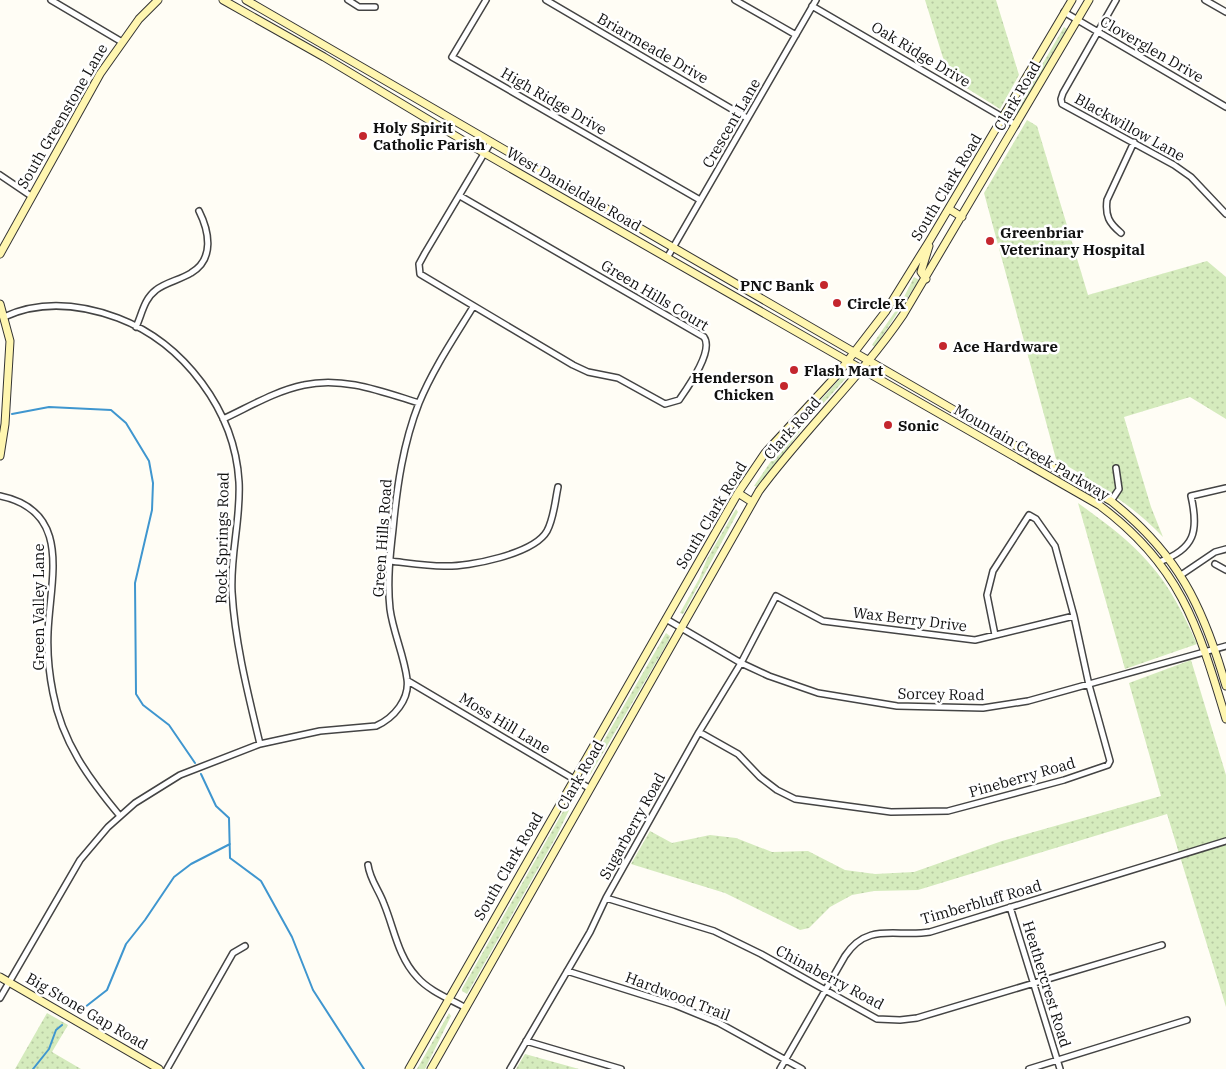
<svg xmlns="http://www.w3.org/2000/svg" width="1226" height="1069" font-family="'IBM Plex Serif',serif">
	<style>
		.green { fill: url(#green-dots) }
		.lines { fill: none; stroke-linecap: round; stroke-linejoin: round }
		.stream { stroke: #3f96cf; stroke-width: 2 }
		.street-casing { stroke: #444; stroke-width: 8 }
		.secondary-casing { stroke: #333; stroke-width: 9 }
		.street { stroke: #fff; stroke-width: 5 }
		.secondary { stroke: #fff6b0; stroke-width: 7 }
		.poi-dot { fill: #c4262e; stroke: #fff; stroke-width: 2 }
		.labels { text-anchor: middle; dominant-baseline: central; stroke-width: 5; stroke-linejoin: round; paint-order: stroke }
		.street-label { font-size: 15px; fill: #111; stroke: #fff }
		.poi-label { font-size: 15px; font-weight: bold; fill: #111; stroke: #fff; text-anchor: start }
	</style>
	<defs>
		<pattern id="green-dots" width="8" height="8" patternUnits="userSpaceOnUse" patternTransform="scale(1.25)"><rect width="8" height="8" fill="#d5ebbd"/><path d="M2 2h.1M6 6h.1" fill="none" stroke="#b6c8a1" stroke-width="1.8" stroke-linecap="round"/></pattern>
	</defs>
	<rect width="100%" height="100%" fill="#fffdf5"/>
	<!-- green -->
	<path class="green" d="M925,0h71l23,75 -19,34 -51,-32z
		M1064,27l3,2 -49,84 -3,-2z
		M1027,120l10,6 51,169 119,-34 19,16v142l-36,-22 -66,20 27,90 12,30c-31,-33 -68,-54 -107,-78l-72,-266z
		M914,277l5,3 -44,67 -3,-2 29,-42z
		M845,373l3,3 -37,41 -53,70 -4,-1 33,-48z
		M1078,503c25,18 50,36 70,59 22,24 36,53 49,82l-72,25z
		M736,509l2,3 -55,102 -3,-1 19,-34 8,-20z
		M666,633l4,3 -1,4 -79,135 -4,-2 2,-5z
		M1191,660l35,115v232l-59,-193 -249,76 -44,1 -22,4 -22,12 -21,21 -9,2 -75,-37 -94,-29 19,-33 22,12 38,-8 26,3 36,14 36,-1 37,19 30,4 39,-2 88,-31 159,-45 -32,-113z
		M573,794l2,4 -19,39 -89,157 -5,-3v-2z
		M47,1013l21,12 -16,27 29,17h-66z
		M449,1013l2,3 -26,53h-8z
		M525,1054l54,15h-63z"/>
	<g class="lines">
		<!-- stream -->
		<path class="stream" d="M12,414l37,-7 62,3 15,13 23,38 4,22 -1,27 -17,73 1,111 7,11 26,20 26,38
			M201,774l15,32 13,12 1,40 31,23 31,56 21,53 51,79
			M80,1011l27,-21 19,-46 19,-24 29,-43 17,-13 39,-20
			M33,1069l16,-20 7,-19 6,-5"/>
		<defs>
			<path id="street" d="M51,0l71,42
				M348,0l11,7h16
				M486,0l-34,57 248,143
				M546,0l201,118
				M735,0l61,35
				M1116,0l-53,93 -2,6 1,5 112,61 17,12 35,37
				M1205,0l21,12
				M812,6l204,119
				M1064,12l162,95
				M0,175l31,21
				M460,196l244,141c10,14 -16,50 -25,63l-14,4 -47,-26 -30,-6 -15,-7 -153,-91 -1,-10 6,-11 66,-111
				M1121,233c-12,-10 -16,-17 -14,-33l27,-58
				M667,258l149,-258
				M4,317c37,-17 76,-13 114,1 66,25 117,93 121,164 2,37 -9,73 -7,110 3,51 16,102 28,152
				M136,327c6,-13 8,-28 20,-37 10,-8 24,-10 35,-17 24,-14 18,-42 8,-62
				M223,419c26,-12 52,-28 81,-34 39,-9 79,7 115,18
				M0,496c73,15 50,83 48,136 -1,21 1,41 5,61 9,49 36,86 67,123
				M1111,501l8,-12 -3,-21
				M390,561c18,2 36,5 54,5 25,1 90,-12 103,-35 7,-13 8,-30 11,-44
				M1159,562c36,-13 40,-31 32,-66l35,-8
				M1215,564l11,6
				M1181,575l34,-23 11,-3
				M666,619l75,44 28,13 49,17 79,13 86,2 45,-7 198,-55
				M408,681l181,107
				M699,732l39,22 22,23 17,13 18,9 96,13 57,-1 116,-31 44,-15 2,-4 -21,-76 -15,-69 -19,-70 -19,-27 -7,-4 -36,56 -6,24 8,40
				M368,865c2,15 11,25 16,39 10,24 14,53 33,73 12,14 33,22 49,31
				M606,898l108,33 47,23 116,65 23,1 17,-2 245,-73
				M1010,907l50,162
				M567,971l108,34 44,18 83,46
				M0,998l80,-138 28,-33 27,-24 45,-28 80,-31 60,-13 56,-5c18,-8 34,-27 31,-47 -3,-24 -14,-47 -17,-70 -3,-27 0,-54 3,-80 4,-43 10,-85 26,-126 14,-34 35,-65 54,-96
				M526,1041l95,28
				M167,1069l66,-116 12,-7
				M510,1069l80,-137 16,-34 93,-166 42,-69 35,-67 47,25 152,19 99,-24
				M780,1069l65,-113c23,-35 52,-18 85,-24l296,-91
				M1029,1069l158,-49"/>
			<path id="secondary" d="M223,0l101,57 160,96 615,352c82,61 99,121 127,214
				M246,0l865,501c67,53 92,105 115,185
				M949,209l13,8
				M0,254l100,-180 39,-55 19,-19
				M926,279l-5,-7 8,-26
				M0,304l10,37 -5,83 -5,32
				M738,493l14,9
				M0,977l159,92
				M409,1069l329,-576 27,-40 71,-77 50,-65 44,-71 142,-240
				M431,1069l328,-578c45,-61 101,-113 144,-176l186,-315"/>
		</defs>
		<!-- street casing -->
		<use href="#street" class="street-casing"/>
		<!-- secondary casing -->
		<use href="#secondary" class="secondary-casing"/>
		<!-- street -->
		<use href="#street" class="street"/>
		<!-- secondary -->
		<use href="#secondary" class="secondary"/>
	</g>
	<!-- markers -->
	<g class="poi-dot">
		<circle cx="363" cy="136" r="5"/>
		<circle cx="990" cy="241" r="5"/>
		<circle cx="824" cy="285" r="5"/>
		<circle cx="837" cy="303" r="5"/>
		<circle cx="943" cy="346" r="5"/>
		<circle cx="794" cy="370" r="5"/>
		<circle cx="784" cy="386" r="5"/>
		<circle cx="888" cy="425" r="5"/>
	</g>
	<g class="labels">
		<!-- street labels -->
		<g class="street-label">
			<text transform="translate(653 48) rotate(30)">Briarmeade Drive</text>
			<text transform="translate(1152 49) rotate(30)">Cloverglen Drive</text>
			<text transform="translate(921 54) rotate(31)">Oak Ridge Drive</text>
			<text transform="translate(1017 96) rotate(-60)">Clark Road</text>
			<text transform="translate(554 101) rotate(30)">High Ridge Drive</text>
			<text transform="translate(62 116) rotate(-60)">South Greenstone Lane</text>
			<text transform="translate(731 123) rotate(-60)">Crescent Lane</text>
			<text transform="translate(1130 127) rotate(29)">Blackwillow Lane</text>
			<text transform="translate(946 187) rotate(-59)">South Clark Road</text>
			<text transform="translate(574 189) rotate(30)">West Danieldale Road</text>
			<text transform="translate(655 295) rotate(31)">Green Hills Court</text>
			<text transform="translate(792 428) rotate(-49)">Clark Road</text>
			<text transform="translate(1032 452) rotate(30)">Mountain Creek Parkway</text>
			<text transform="translate(711 515) rotate(-59)">South Clark Road</text>
			<text transform="translate(222 538) rotate(-89)">Rock Springs Road</text>
			<text transform="translate(382 538) rotate(-86)">Green Hills Road</text>
			<text transform="translate(38 607) rotate(-90)">Green Valley Lane</text>
			<text transform="translate(910 619) rotate(7)">Wax Berry Drive</text>
			<text transform="translate(941 694) rotate(1)">Sorcey Road</text>
			<text transform="translate(505 723) rotate(31)">Moss Hill Lane</text>
			<text transform="translate(580 775) rotate(-60)">Clark Road</text>
			<text transform="translate(1022 777) rotate(-16)">Pineberry Road</text>
			<text transform="translate(632 826) rotate(-61)">Sugarberry Road</text>
			<text transform="translate(508 866) rotate(-60)">South Clark Road</text>
			<text transform="translate(981 902) rotate(-16)">Timberbluff Road</text>
			<text transform="translate(830 977) rotate(28)">Chinaberry Road</text>
			<text transform="translate(1047 984) rotate(73)">Heathercrest Road</text>
			<text transform="translate(678 996) rotate(21)">Hardwood Trail</text>
			<text transform="translate(87 1011) rotate(30)">Big Stone Gap Road</text>
		</g>
		<!-- poi labels -->
		<g class="poi-label">
			<text x="373" y="127">Holy Spirit<tspan x="373" dy="17">Catholic Parish</tspan></text>
			<text x="1000" y="232">Greenbriar<tspan x="1000" dy="17">Veterinary Hospital</tspan></text>
			<text x="814" y="285" text-anchor="end">PNC Bank</text>
			<text x="847" y="303">Circle K</text>
			<text x="953" y="346">Ace Hardware</text>
			<text x="804" y="370">Flash Mart</text>
			<text x="774" y="377" text-anchor="end">Henderson<tspan x="774" dy="17">Chicken</tspan></text>
			<text x="898" y="425">Sonic</text>
		</g>
	</g>
</svg>
